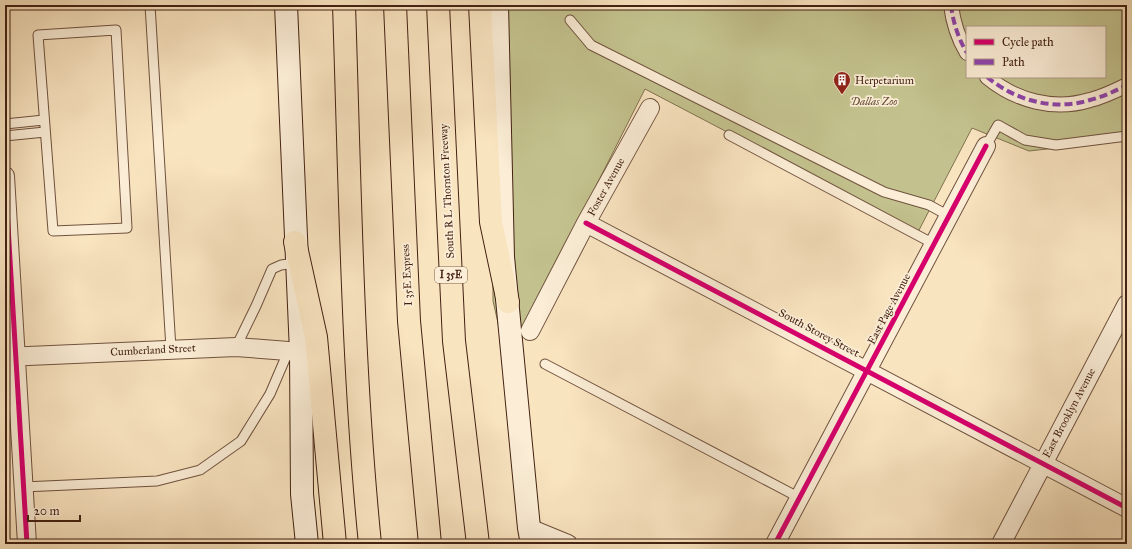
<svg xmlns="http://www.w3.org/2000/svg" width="1132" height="549" font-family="'IM FELL Great Primer',serif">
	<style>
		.green { fill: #c3c28e; stroke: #837250; fill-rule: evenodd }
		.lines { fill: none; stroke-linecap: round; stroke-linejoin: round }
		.service-casing { stroke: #70523e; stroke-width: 11 }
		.pedestrian-casing { stroke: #70523e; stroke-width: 16 }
		.minor-casing { stroke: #70523e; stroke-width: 20 }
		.secondary-casing { stroke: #432112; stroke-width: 24 }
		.motorway-casing { stroke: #432112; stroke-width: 24 }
		.service { stroke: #fbedd6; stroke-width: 9 }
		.pedestrian { stroke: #fbedd6; stroke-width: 14 }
		.minor { stroke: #fbedd6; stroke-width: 18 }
		.secondary { stroke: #fbedd6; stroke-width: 22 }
		.motorway { stroke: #f9e4c0; stroke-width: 22 }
		.quiet { stroke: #8e44ad; stroke-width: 4; stroke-dasharray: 8 4; stroke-linecap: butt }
		.cycleway-casing { stroke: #fbedd6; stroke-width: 8 }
		.cycleway { stroke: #d6006c; stroke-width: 5 }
		.labels { text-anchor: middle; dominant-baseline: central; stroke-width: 3.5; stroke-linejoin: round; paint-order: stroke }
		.shield { fill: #fbedd6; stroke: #7a5e4d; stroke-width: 1 }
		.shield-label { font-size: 10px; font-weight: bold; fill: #432112 }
		.poi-label { font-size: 11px; fill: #432112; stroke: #fbedd6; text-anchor: start }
		.park-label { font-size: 11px; font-style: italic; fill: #634931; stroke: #fbedd6 }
		.street-label { font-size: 11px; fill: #432112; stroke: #fbedd6 }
	</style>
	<rect width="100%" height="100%" fill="#f9e4c0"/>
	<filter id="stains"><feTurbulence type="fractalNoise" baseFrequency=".005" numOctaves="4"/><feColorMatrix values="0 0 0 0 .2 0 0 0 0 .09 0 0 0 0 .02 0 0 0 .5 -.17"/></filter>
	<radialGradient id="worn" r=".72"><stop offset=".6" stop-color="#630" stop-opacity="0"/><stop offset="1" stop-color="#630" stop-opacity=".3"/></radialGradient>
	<!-- green -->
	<path class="green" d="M481,5h646v135l-98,11 -57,-23 -54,104 -273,-143 -138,273 -14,-61 -1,-164zM967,27h138v50h-138z"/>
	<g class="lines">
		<defs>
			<path id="service" d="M150,5l21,344
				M570,20l21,25 293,147 45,13 20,11
				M116,30l11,198 -74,3 -15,-196z
				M5,124l39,-4
				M729,135l205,109
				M5,136l40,-4
				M986,146l12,-21 27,15 31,5 71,-9
				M236,347l20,-41 16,-37 9,-4 15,-2
				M545,364l255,134
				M23,487l134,-6 43,-11 41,-29 29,-47 18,-42"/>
			<path id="pedestrian" d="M951,5c2,17 7,33 16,48
				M987,77c29,24 67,34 103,23 13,-3 25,-9 37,-15"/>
			<path id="minor" d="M5,176l22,368
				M586,223l541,285
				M530,331l56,-108 64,-115
				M5,357l231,-10 65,5
				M529,528l39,16
				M775,544l211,-398
				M1001,544l126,-240"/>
			<path id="secondary" d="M286,5l15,347 1,142 5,50
				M497,5l6,252 26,271 3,16"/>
			<path id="motorway" d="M344,5c6,180 8,360 26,539
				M395,5l14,316 21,223
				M438,5l16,336 24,203
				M480,5l11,217 17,80
				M295,242l21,95 19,207"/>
		</defs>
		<!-- service casing -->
		<use href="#service" class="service-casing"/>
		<!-- pedestrian casing -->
		<use href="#pedestrian" class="pedestrian-casing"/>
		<!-- minor casing -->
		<use href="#minor" class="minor-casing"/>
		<!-- secondary casing -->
		<use href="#secondary" class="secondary-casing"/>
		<!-- motorway casing -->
		<use href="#motorway" class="motorway-casing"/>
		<!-- service -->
		<use href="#service" class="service"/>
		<!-- pedestrian -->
		<use href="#pedestrian" class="pedestrian"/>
		<!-- minor -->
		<use href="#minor" class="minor"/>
		<!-- secondary -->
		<use href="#secondary" class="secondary"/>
		<!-- motorway -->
		<use href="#motorway" class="motorway"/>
		<!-- quiet -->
		<path class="quiet" d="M951,5c2,17 7,33 16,48
			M987,77c29,24 67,34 103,23 13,-3 25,-9 37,-15"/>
		<defs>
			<path id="cycleway" d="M5,176l22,368
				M586,223l541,285
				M775,544l211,-398"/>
		</defs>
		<!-- cycleway casing -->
		<use href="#cycleway" class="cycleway-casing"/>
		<!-- cycleway -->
		<use href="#cycleway" class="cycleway"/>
	</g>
	<!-- icons -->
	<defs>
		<symbol id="building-pin" viewBox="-11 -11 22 30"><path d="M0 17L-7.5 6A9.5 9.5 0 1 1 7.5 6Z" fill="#8f2418" stroke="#fbedd6"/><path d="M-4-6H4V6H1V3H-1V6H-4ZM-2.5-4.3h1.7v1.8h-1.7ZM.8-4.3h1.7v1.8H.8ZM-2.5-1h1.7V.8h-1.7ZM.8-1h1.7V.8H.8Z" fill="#fff"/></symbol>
	</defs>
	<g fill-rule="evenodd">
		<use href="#building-pin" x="832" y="70" width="20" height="27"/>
	</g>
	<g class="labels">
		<!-- shield labels -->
		<rect class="shield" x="435" y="267" width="32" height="16" rx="3"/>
		<g class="shield-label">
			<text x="451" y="275">I 35E</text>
		</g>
		<!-- poi labels -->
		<g class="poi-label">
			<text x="855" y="80">Herpetarium</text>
		</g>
		<!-- park labels -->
		<g class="park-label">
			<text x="874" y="101">Dallas Zoo</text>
		</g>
		<!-- street labels -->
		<g class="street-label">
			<text transform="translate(606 187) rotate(-61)">Foster Avenue</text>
			<text transform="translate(447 191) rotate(-93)">South R L Thornton Freeway</text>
			<text transform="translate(407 275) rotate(-93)">I 35E Express</text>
			<text transform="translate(889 309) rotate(-62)">East Page Avenue</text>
			<text transform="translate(819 333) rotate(28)">South Storey Street</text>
			<text transform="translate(153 350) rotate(-3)">Cumberland Street</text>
			<text transform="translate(1069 413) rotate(-62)">East Brooklyn Avenue</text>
		</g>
	</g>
	<!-- margin -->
	<rect width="1132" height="549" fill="none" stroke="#f9e4c0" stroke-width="20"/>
	<rect x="6" y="6" width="1120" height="537" fill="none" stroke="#432112" stroke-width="2"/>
	<rect x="10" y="10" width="1112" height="529" fill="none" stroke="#432112"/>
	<!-- legend -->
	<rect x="966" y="26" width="140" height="52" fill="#fbedd6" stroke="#b19b88"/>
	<rect x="974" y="39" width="20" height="6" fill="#d6006c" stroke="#b19b88"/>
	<text x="1002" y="46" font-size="12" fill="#432112">Cycle path</text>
	<rect x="974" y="59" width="20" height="6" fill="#8e44ad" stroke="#b19b88"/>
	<text x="1002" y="66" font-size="12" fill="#432112">Path</text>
	<!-- scale -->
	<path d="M28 515v6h52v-6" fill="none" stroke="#432112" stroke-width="2"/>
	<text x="34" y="515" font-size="12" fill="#432112" stroke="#fbedd6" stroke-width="3" paint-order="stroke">20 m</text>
	<rect width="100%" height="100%" filter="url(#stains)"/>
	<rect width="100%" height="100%" fill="url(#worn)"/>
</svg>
